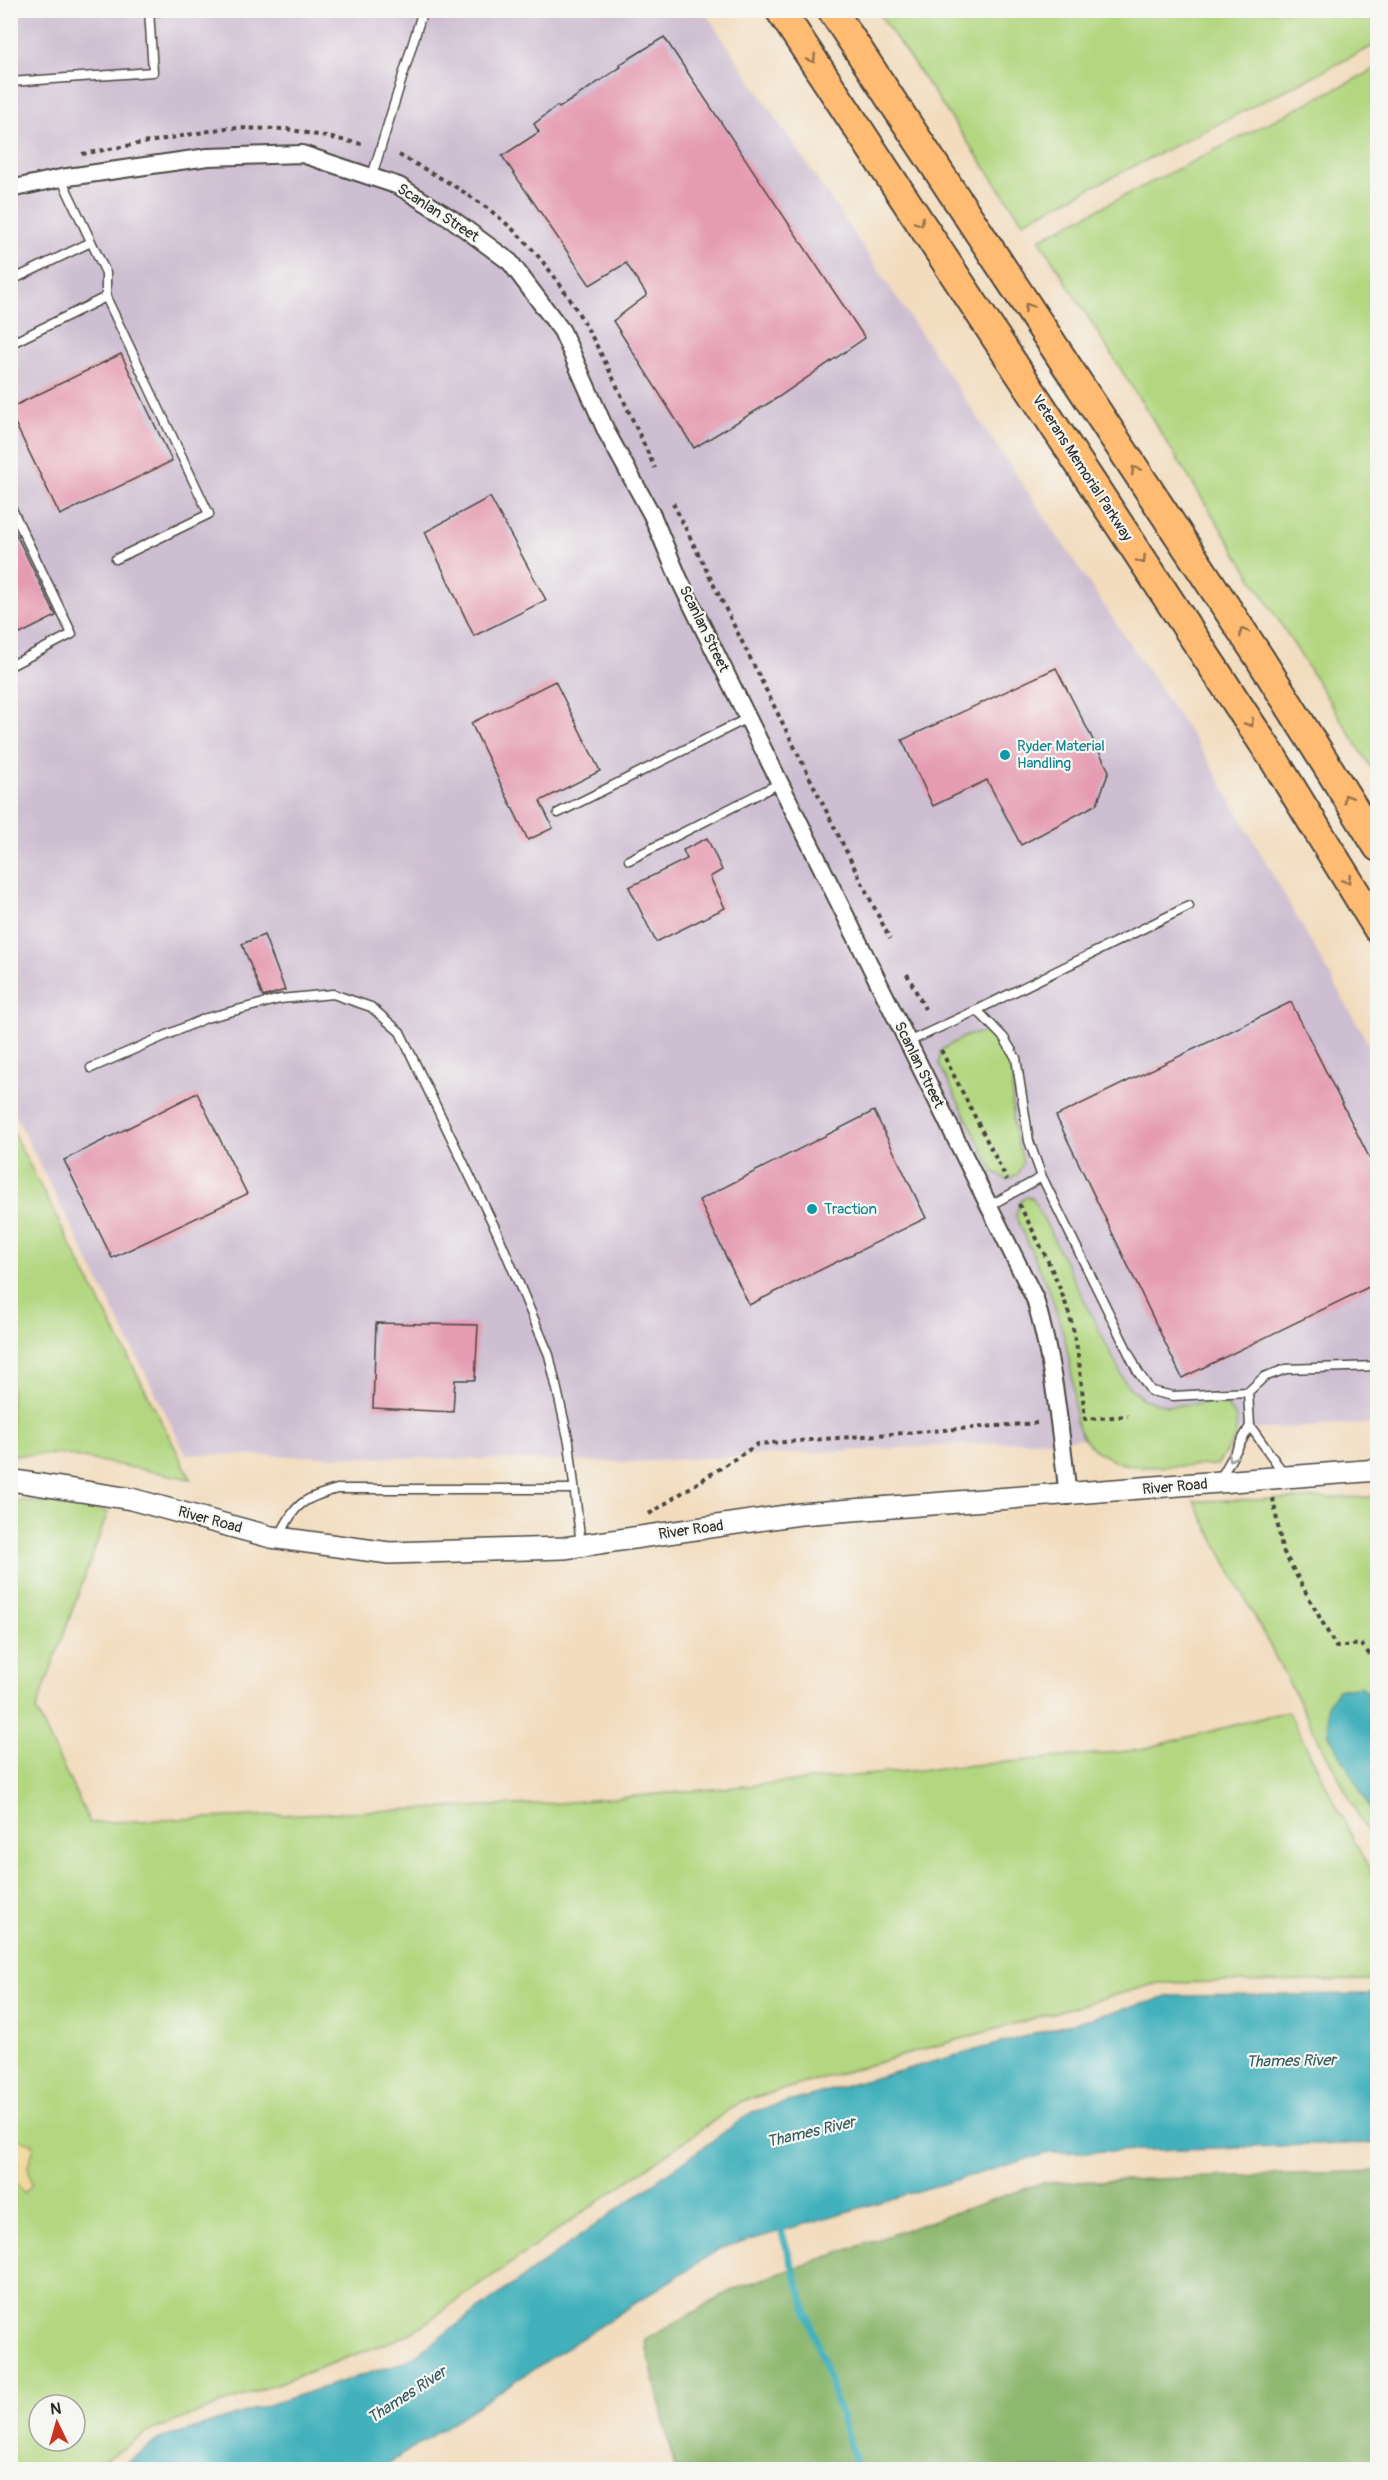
<svg xmlns="http://www.w3.org/2000/svg" width="1388" height="2480" font-family="Pangolin,sans-serif">
	<style>
		.industrial { fill: #cebed1 }
		.green { fill: #b3d781; stroke: #6f8156; stroke-width: 1.5; fill-rule: evenodd }
		.forest { fill: #8eb86f; stroke: #5c724d; stroke-width: 1.5 }
		.sand { fill: #eeda9e; stroke: #8c8264; stroke-width: 1.5 }
		.water { fill: #42b1bc; stroke: #366e74; stroke-width: 1.5 }
		.lines { fill: none; stroke-linecap: round; stroke-linejoin: round }
		.stream { stroke: #42b1bc; stroke-width: 7 }
		.building { fill: #e59cb2 }
		.service-casing { stroke: #494641; stroke-width: 11 }
		.minor-casing { stroke: #494641; stroke-width: 20 }
		.tertiary-casing { stroke: #494641; stroke-width: 24 }
		.trunk-casing { stroke: #494641; stroke-width: 32 }
		.path { stroke: #494641; stroke-width: 4; stroke-dasharray: 4.5 4.5; stroke-linecap: butt }
		.service { stroke: #fff; stroke-width: 8 }
		.minor { stroke: #fff; stroke-width: 16 }
		.tertiary { stroke: #fff; stroke-width: 21 }
		.trunk { stroke: #ffbb71; stroke-width: 28 }
		.oneway { stroke: #95734e }
		.oneway2 { stroke: #a0a0a0 }
		.culture-dot { fill: #0f9aa8; stroke: #f6f6f2; stroke-width: 2 }
		.labels { text-anchor: middle; dominant-baseline: central; stroke-width: 4.5; stroke-linejoin: round; paint-order: stroke }
		.street-label { font-size: 15px; fill: #2b2b2b; stroke: #f6f6f2 }
		.culture-label { font-size: 15px; fill: #0d838f; stroke: #f6f6f2; text-anchor: start }
		.water-label { font-size: 16px; font-style: italic; fill: #335a5e; stroke: #f6f6f2 }
	</style>
	<rect width="100%" height="100%" fill="#f6f6f2"/>
	<filter id="ink" filterUnits="userSpaceOnUse"><feTurbulence type="fractalNoise" baseFrequency=".0167" numOctaves="2"/><feDisplacementMap in="SourceGraphic" scale="12" xChannelSelector="R" yChannelSelector="G"/><feConvolveMatrix kernelMatrix="1 2 1 2 8 2 1 2 1" color-interpolation-filters="sRGB"/></filter>
	<filter id="wash" filterUnits="userSpaceOnUse"><feTurbulence type="fractalNoise" baseFrequency=".008" numOctaves="4" result="noise"/><feDisplacementMap in="SourceGraphic" scale="24" xChannelSelector="R" yChannelSelector="G"/><feGaussianBlur stdDeviation="1.35" result="paint"/><feColorMatrix in="noise" values="0 0 0 0 0 0 0 0 0 0 0 0 0 0 0 0 0 1.4 0 .05"/><feComposite in="paint" operator="in"/></filter>
	<g filter="url(#wash)">
		<rect width="100%" height="100%" fill="#f2dcbd"/>
		<!-- industrial -->
		<path class="industrial" d="M11,11h693l504,749 169,299v364l-745,39 -446,-8 -175,-347z"/>
		<!-- green -->
		<path class="green" d="M877,11h500v33l-354,178z
			M1377,68v709l-338,-538z
			M984,1032c40,28 24,53 30,94 1,12 7,24 9,37l-5,11 -11,6 -13,-8 -55,-108 2,-14 25,-14z
			M10,1129h1l180,350 -129,-25 -51,1z
			M1026,1197l7,1 93,186 17,15 25,7 47,-4 12,4 9,12v19l-19,28 -76,2 -25,-5 -20,-11 -14,-15 -7,-17 -2,-38 -7,-38 -15,-49 -35,-77 3,-14z
			M1377,1497v354l-183,-350z
			M11,1500l75,7 22,5 -72,198 54,113 470,-20 579,-53 149,-39 89,174v95l-219,3 -416,118 -334,234 -258,96 -59,38h-80zM39,2405h36v36h-36z"/>
		<!-- forest -->
		<path class="forest" d="M1377,2171v298h-702l-30,-129 89,-51 307,-106z"/>
		<!-- sand -->
		<path class="sand" d="M11,2130l5,9 15,4 3,4 -6,19 4,18 -8,9 -9,-10 3,-22 -7,-9z"/>
		<!-- water -->
		<path class="water" d="M1361,1686l16,16v119l-48,-87 -2,-29 11,-15z
			M1377,1994v149l-328,10 -330,96 -339,220h-262l42,-30 247,-78 345,-249 419,-116z"/>
		<g class="lines">
			<!-- stream -->
			<path class="stream" d="M779,2224l79,246"/>
		</g>
		<g id="blocks">
			<!-- building -->
			<path class="building" d="M664,37l201,301 -88,60 -83,50 -81,-127 34,-26 -21,-32 -36,22 -88,-129 37,-24 -5,-8 23,-18 2,2 62,-41 -2,-2z
				M121,354l51,107 -112,54 -50,-102v-5z
				M490,497l56,103 -72,36 -49,-104z
				M10,522l46,94 -46,23z
				M1056,668l53,103 -12,33 -76,41 -34,-65 -54,26 -31,-66z
				M555,681l45,90 -60,30 13,27 -25,12 -57,-117z
				M707,838l15,32 -12,7 15,31 -69,34 -27,-55 58,-28 -4,-9z
				M264,935l21,55 -22,7 -21,-53z
				M1291,1002l86,171v110l-195,95 -126,-262z
				M197,1093l50,101 -135,64 -48,-98z
				M874,1111l52,107 -177,87 -50,-105z
				M376,1323l102,2 -3,55h-20l-2,32 -80,-4z"/>
		</g>
	</g>
	<g filter="url(#ink)">
		<use href="#blocks" fill-opacity="0" stroke="#494641" stroke-width="1.5"/>
		<g class="lines">
			<defs>
				<path id="service" d="M149,12l18,-2
					M10,82l143,-10 -4,-62
					M372,176l51,-166
					M10,281l81,-39
					M106,297l103,217 -93,45
					M10,344l96,-47v-24l-45,-95
					M10,505l62,129 -62,32
					M558,813l190,-95
					M629,860l151,-77
					M977,1010l212,-104
					M908,1042l69,-32 27,28 12,20 13,83 13,36
					M91,1068l115,-50 74,-19 53,-5 38,13 29,25 97,200 52,123 20,87 12,103
					M989,1206l53,-29 96,195 13,19 22,5 75,-4
					M1250,1426l-2,-34 16,-15 22,-8 92,-3
					M1220,1479l30,-53 35,49
					M279,1538c15,-34 23,-39 58,-49h237"/>
				<path id="minor" d="M10,189l51,-11 147,-21 94,-3 97,32 53,33 58,43 52,69 45,102 45,82 27,64 356,720c19,65 25,130 33,197"/>
				<path id="tertiary" d="M10,1480l121,19 140,38 118,16 175,-5 236,-34 578,-44"/>
				<path id="trunk" d="M780,10l493,748 105,171
					M832,10l427,647 119,190"/>
			</defs>
			<!-- service casing -->
			<use href="#service" class="service-casing"/>
			<!-- minor casing -->
			<use href="#minor" class="minor-casing"/>
			<!-- tertiary casing -->
			<use href="#tertiary" class="tertiary-casing"/>
			<!-- trunk casing -->
			<use href="#trunk" class="trunk-casing"/>
			<!-- path -->
			<path class="path" d="M82,154l144,-26 61,1 75,15
				M399,155c33,18 67,36 97,60 79,63 117,165 159,253
				M673,503l217,436
				M907,974l18,35
				M941,1050l66,130
				M1019,1204c17,33 35,66 47,101 13,36 15,76 19,114l43,-3
				M1273,1498l9,51 54,98 25,-3 17,21
				M649,1514l109,-70 279,-21"/>
			<!-- service -->
			<use href="#service" class="service"/>
			<!-- minor -->
			<use href="#minor" class="minor"/>
			<!-- tertiary -->
			<use href="#tertiary" class="tertiary"/>
			<!-- trunk -->
			<use href="#trunk" class="trunk"/>
		</g>
		<!-- one-way arrows -->
		<defs><path id="oneway-chevron" d="M-2-3.5L2.5 0L-2 3.5" fill="none" stroke-width="1.6" stroke-linecap="round" stroke-linejoin="round" transform="scale(1.5)"/></defs>
		<g class="oneway">
			<use href="#oneway-chevron" transform="translate(812 59) rotate(57)"/>
			<use href="#oneway-chevron" transform="translate(920 222) rotate(57)"/>
			<use href="#oneway-chevron" transform="translate(1028 307) rotate(-123)"/>
			<use href="#oneway-chevron" transform="translate(1135 470) rotate(-123)"/>
			<use href="#oneway-chevron" transform="translate(1142 560) rotate(57)"/>
			<use href="#oneway-chevron" transform="translate(1243 632) rotate(-123)"/>
			<use href="#oneway-chevron" transform="translate(1250 723) rotate(57)"/>
			<use href="#oneway-chevron" transform="translate(1347 798) rotate(-122)"/>
			<use href="#oneway-chevron" transform="translate(1347 880) rotate(58)"/>
		</g>
		<use class="oneway2" href="#oneway-chevron" transform="translate(1232 1457) rotate(119)"/>
	</g>
	<!-- markers -->
	<g class="culture-dot">
		<circle cx="1005" cy="755" r="6"/>
		<circle cx="812" cy="1209" r="6"/>
	</g>
	<g class="labels">
		<!-- street labels -->
		<g class="street-label">
			<text transform="translate(438 213) rotate(33)">Scanlan Street</text>
			<text transform="translate(1082 468) rotate(57)">Veterans Memorial Parkway</text>
			<text transform="translate(704 629) rotate(64)">Scanlan Street</text>
			<text transform="translate(919 1065) rotate(64)">Scanlan Street</text>
			<text transform="translate(1175 1487) rotate(-5)">River Road</text>
			<text transform="translate(210 1520) rotate(15)">River Road</text>
			<text transform="translate(691 1530) rotate(-8)">River Road</text>
		</g>
		<!-- culture labels -->
		<g class="culture-label">
			<text x="1017" y="746">Ryder Material<tspan x="1017" dy="17">Handling</tspan></text>
			<text x="824" y="1209">Traction</text>
		</g>
		<!-- water labels -->
		<g class="water-label">
			<text transform="translate(1291 2061) rotate(-1)">Thames River</text>
			<text transform="translate(811 2132) rotate(-13)">Thames River</text>
			<text transform="translate(407 2395) rotate(-33)">Thames River</text>
		</g>
	</g>
	<!-- margin -->
	<rect width="1388" height="2480" fill="none" stroke="#f6f6f2" stroke-width="36"/>
	<!-- north arrow -->
	<g transform="translate(57 2423) rotate(355)"><circle r="28" fill="#f6f6f2" stroke="#a5a5a2" stroke-width="1.5"/>
	<path d="M0-4.5L10 22L0 15L-10 22Z" fill="#c8321e"/>
	<text y="-9" font-size="16" font-weight="bold" text-anchor="middle" fill="#2b2b2b">N</text>
	</g>
</svg>
